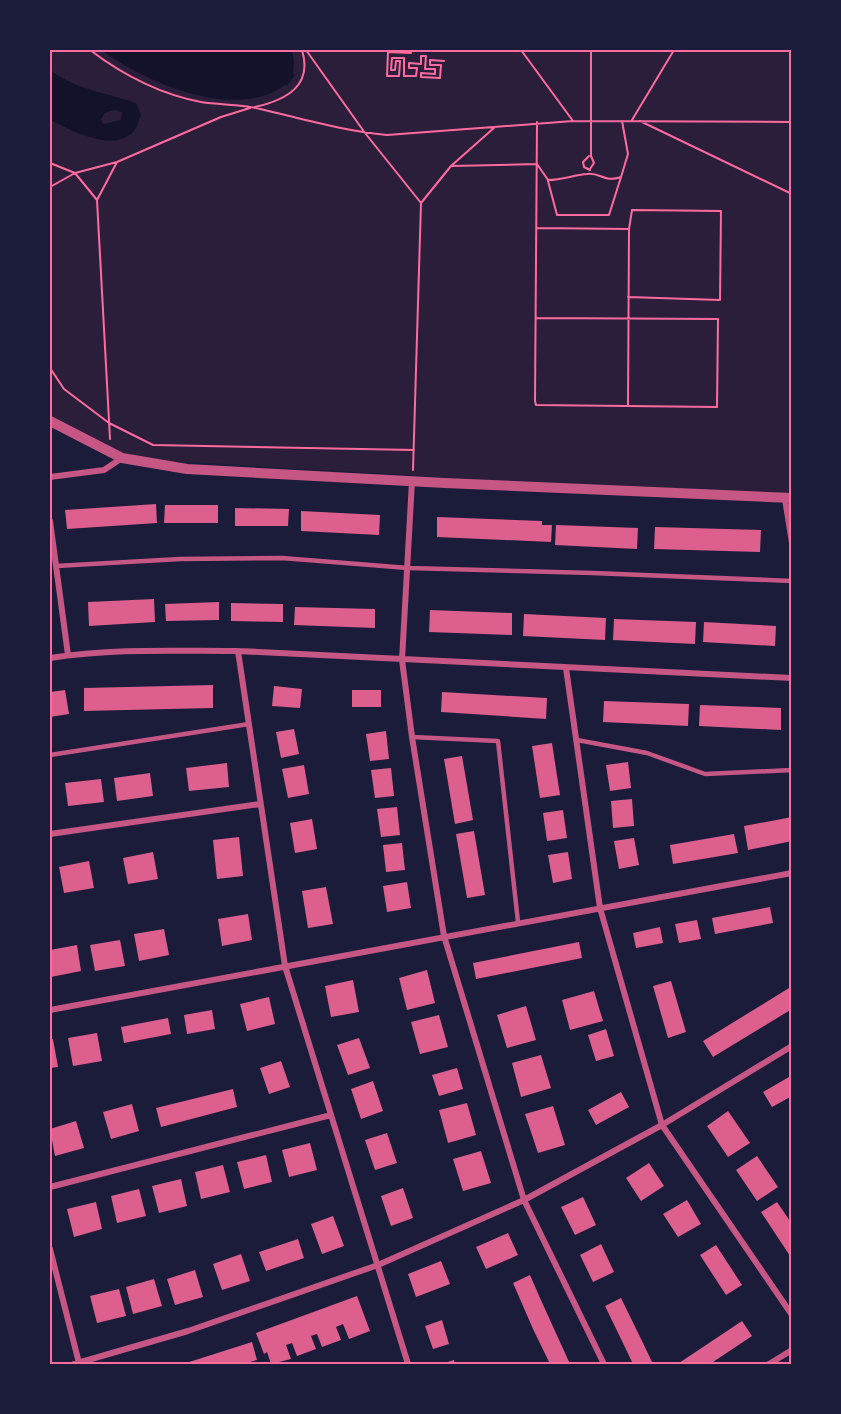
<svg xmlns="http://www.w3.org/2000/svg" width="841" height="1414" font-family="'Golos Text',sans-serif">
	<style>
		.green { fill: #2a1e3b }
		.water { fill: #12122b; fill-rule: evenodd }
		.building { fill: #dd5f8e }
		.lines { fill: none; stroke-linecap: round; stroke-linejoin: round }
		.path { stroke: #ff6b9d; stroke-width: 2 }
		.service { stroke: #c65784; stroke-width: 4.5 }
		.minor { stroke: #c65784; stroke-width: 6 }
		.tertiary { stroke: #c65784; stroke-width: 10 }
		.neatline { fill: none; stroke: #ff6b9d; stroke-width: 2 }
	</style>
	<rect width="100%" height="100%" fill="#1b1b3a"/>
	<!-- green -->
	<path class="green" d="M50,50h741v448l-669,-40 -72,-37z"/>
	<!-- water -->
	<path class="water" d="M101,50h191l2,12 -1,12 2,1 -8,11 -2,-1c-50,37 -140,-3 -184,-35z
		M50,70c25,19 56,23 86,33l5,12c-2,4 -3,9 -5,13 -19,28 -65,2 -86,-8zM114,110l8,2 -1,8 -18,4 -2,-5 4,-6z"/>
	<!-- building -->
	<path class="building" d="M156,504l1,19 -90,6 -2,-19z
		M165,505h53v18h-54z
		M235,508l54,1 -1,17h-53z
		M301,511l79,4 -1,20 -78,-4z
		M437,517l105,4v4h10l-1,17 -114,-5z
		M556,525l82,3 -1,21 -82,-4z
		M655,527l106,3 -1,22 -106,-3z
		M154,599l1,23 -66,4 -1,-24z
		M219,602v18l-53,1 -1,-17z
		M231,603l52,1v18l-52,-1z
		M295,607l80,2v19l-81,-3z
		M430,610l82,3v22l-83,-3z
		M524,614l82,4 -1,22 -82,-4z
		M614,619l82,3 -1,22 -82,-4z
		M704,622l72,4 -1,20 -72,-4z
		M213,685v23l-129,3v-23z
		M274,686l28,3 -2,19 -28,-2z
		M65,690l4,24 -19,3v-25z
		M352,690h29v17h-29z
		M442,692l105,6 -1,21 -105,-7z
		M604,701l85,3 -1,22 -85,-4z
		M700,705l81,3v22l-82,-4z
		M294,729l5,25 -18,4 -5,-26z
		M386,731l3,28 -19,2 -4,-27z
		M552,743l8,52 -20,3 -8,-52z
		M462,756l11,64 -18,4 -11,-65z
		M628,762l3,26 -21,3 -4,-26z
		M227,763l2,24 -40,4 -3,-23z
		M304,765l5,29 -21,4 -6,-29z
		M391,768l3,28 -19,2 -4,-28z
		M150,773l3,23 -36,5 -3,-23z
		M101,779l3,23 -36,4 -3,-23z
		M632,799l2,27 -21,2 -2,-27z
		M397,807l3,28 -19,2 -4,-28z
		M563,810l4,28 -20,3 -4,-28z
		M792,817v24l-44,9 -4,-24z
		M312,819l5,30 -22,4 -5,-30z
		M474,831l11,64 -18,3 -11,-64z
		M734,834l4,19 -65,11 -3,-19z
		M239,837l4,39 -26,3 -4,-39z
		M634,838l5,27 -20,4 -5,-28z
		M402,843l3,27 -19,2 -3,-27z
		M153,852l5,27 -30,5 -5,-26z
		M568,852l4,27 -19,4 -5,-28z
		M89,861l5,27 -30,5 -5,-26z
		M407,882l4,26 -24,4 -4,-26z
		M326,887l7,37 -25,4 -6,-37z
		M770,907l3,16 -58,11 -3,-16z
		M248,914l4,26 -30,6 -4,-27z
		M697,920l4,19 -22,4 -4,-19z
		M660,927l3,16 -27,5 -3,-15z
		M164,929l5,26 -30,6 -5,-27z
		M120,940l5,26 -30,5 -5,-26z
		M579,942l3,16 -106,21 -3,-16z
		M77,945l4,26 -30,6 -1,-27z
		M427,970l8,33 -28,7 -8,-32z
		M353,980l6,32 -28,5 -6,-31z
		M671,981l15,51 -18,6 -15,-52z
		M789,988l3,3v18l-79,48 -10,-16z
		M594,991l9,30 -33,9 -8,-30z
		M269,997l6,27 -28,7 -7,-27z
		M526,1006l10,34 -29,8 -10,-33z
		M212,1010l3,19 -28,5 -3,-19z
		M439,1015l9,32 -28,7 -9,-32z
		M168,1018l3,16 -47,9 -3,-16z
		M606,1029l8,27 -18,5 -8,-26z
		M97,1033l5,28 -29,5 -5,-28z
		M359,1038l11,30 -22,7 -11,-30z
		M53,1039l5,28 -8,1v-28z
		M541,1055l10,33 -30,9 -9,-34z
		M281,1061l9,26 -21,7 -9,-26z
		M457,1068l6,21 -24,7 -7,-21z
		M789,1077l3,5v14l-20,11 -9,-15z
		M373,1081l10,30 -22,8 -10,-30z
		M233,1089l4,18 -76,20 -5,-19z
		M621,1092l8,15 -33,18 -8,-15z
		M467,1103l9,32 -28,8 -9,-33z
		M132,1104l7,27 -28,8 -8,-27z
		M553,1106l12,39 -27,8 -13,-39z
		M728,1111l22,32 -22,14 -21,-31z
		M76,1121l8,27 -29,8 -5,-27z
		M387,1133l10,30 -22,7 -10,-30z
		M310,1143l7,27 -28,7 -7,-27z
		M481,1151l10,32 -28,8 -10,-32z
		M266,1155l6,27 -28,7 -7,-27z
		M757,1156l21,31 -21,14 -21,-31z
		M649,1163l15,23 -23,15 -15,-23z
		M223,1165l7,27 -29,7 -6,-27z
		M181,1179l6,27 -28,7 -7,-27z
		M403,1188l10,30 -22,8 -10,-30z
		M139,1189l7,27 -29,7 -6,-27z
		M583,1197l13,28 -21,10 -14,-28z
		M687,1200l14,24 -23,13 -15,-23z
		M96,1202l6,27 -28,8 -7,-28z
		M777,1202l15,22v35l-31,-47z
		M333,1216l11,30 -22,8 -11,-30z
		M508,1233l10,22 -32,14 -10,-22z
		M298,1239l6,19 -38,13 -7,-19z
		M601,1244l13,28 -21,10 -13,-27z
		M716,1245l26,40 -16,10 -26,-40z
		M241,1254l9,27 -28,9 -9,-26z
		M441,1261l9,23 -34,13 -8,-23z
		M195,1270l8,27 -28,8 -8,-26z
		M530,1275l10,23 30,66h-20l-17,-35 -20,-46z
		M154,1279l8,27 -29,8 -7,-27z
		M119,1289l7,27 -29,7 -7,-27z
		M357,1296l13,35 -21,8 -6,-15 -7,3 5,13 -19,7 -5,-13 -6,2 5,13 -19,7 -5,-13 -6,2 5,14 -20,5 -4,-12 -3,2 -8,-21z
		M621,1298l22,45 10,21h-20l-12,-25 -16,-33z
		M442,1320l7,24 -16,5 -8,-23z
		M742,1321l10,15 -42,28h-30l-1,-1z
		M252,1342l5,18 -14,4h-60z
		M454,1360l1,4h-14z"/>
	<g class="lines">
		<!-- path -->
		<path class="path" d="M90,50c33,25 69,44 111,52 18,3 37,2 55,6 44,10 86,23 131,27l186,-14 219,1
			M306,50l59,83 56,70 -8,267
			M421,50l5,1v-1
			M521,50l52,71
			M411,53l-23,-1 -1,24h12l1,-15h-4l-1,9h-4l1,-12h12v18h12l1,-8h-8v-5l12,1v-8h5l-1,13h10v5l-14,-1v4l19,1 1,-13h-11v-5l14,1
			M255,107c31,-7 58,-21 47,-57
			M632,120l42,-70
			M640,121l152,73
			M589,156l-6,6 1,5 6,3
			M50,163l25,10 22,27
			M451,166l86,-2 11,16c15,0 25,-5 39,-6 14,-2 16,9 34,3l7,-23 -6,-33
			M590,169l4,-6 -3,-7v-106
			M548,181l9,34h52l12,-38
			M50,187l25,-14 42,-11 104,-45 29,-9
			M421,203l30,-37 44,-39
			M537,228l92,1 -1,177
			M628,297l92,3 1,-89 -89,-1 -3,19
			M536,318l182,1 -1,88 -181,-2 -1,-4 2,-279
			M50,368l14,21 45,34 44,22 261,5
			M110,439l-13,-239 20,-38"/>
		<!-- service -->
		<path class="service" d="M56,566l124,-7 102,-1 126,10 185,5 199,8
			M412,737l86,4 20,181
			M577,740l70,13 58,21 87,-4
			M50,755l199,-31"/>
		<!-- minor -->
		<path class="minor" d="M50,477l54,-7 18,-12
			M412,481l-10,179 10,77 32,199 80,264 80,164
			M785,499l7,44
			M50,521l18,134
			M238,651l47,315 123,398
			M50,658c61,-10 126,-7 188,-7l554,27
			M566,668l34,240 62,217 130,190
			M50,834l210,-30
			M50,1010l742,-137
			M50,1187l281,-72
			M50,1249l29,114
			M74,1364l114,-33 190,-66 146,-65 138,-75 130,-79
			M769,1364l23,-14"/>
		<!-- tertiary -->
		<path class="tertiary" d="M50,421l72,37 65,11 258,14 347,15"/>
	</g>
	<!-- border -->
	<rect width="841" height="1414" fill="none" stroke="#1b1b3a" stroke-width="102"/>
	<rect x="51" y="51" width="739" height="1312" class="neatline"/>
</svg>
